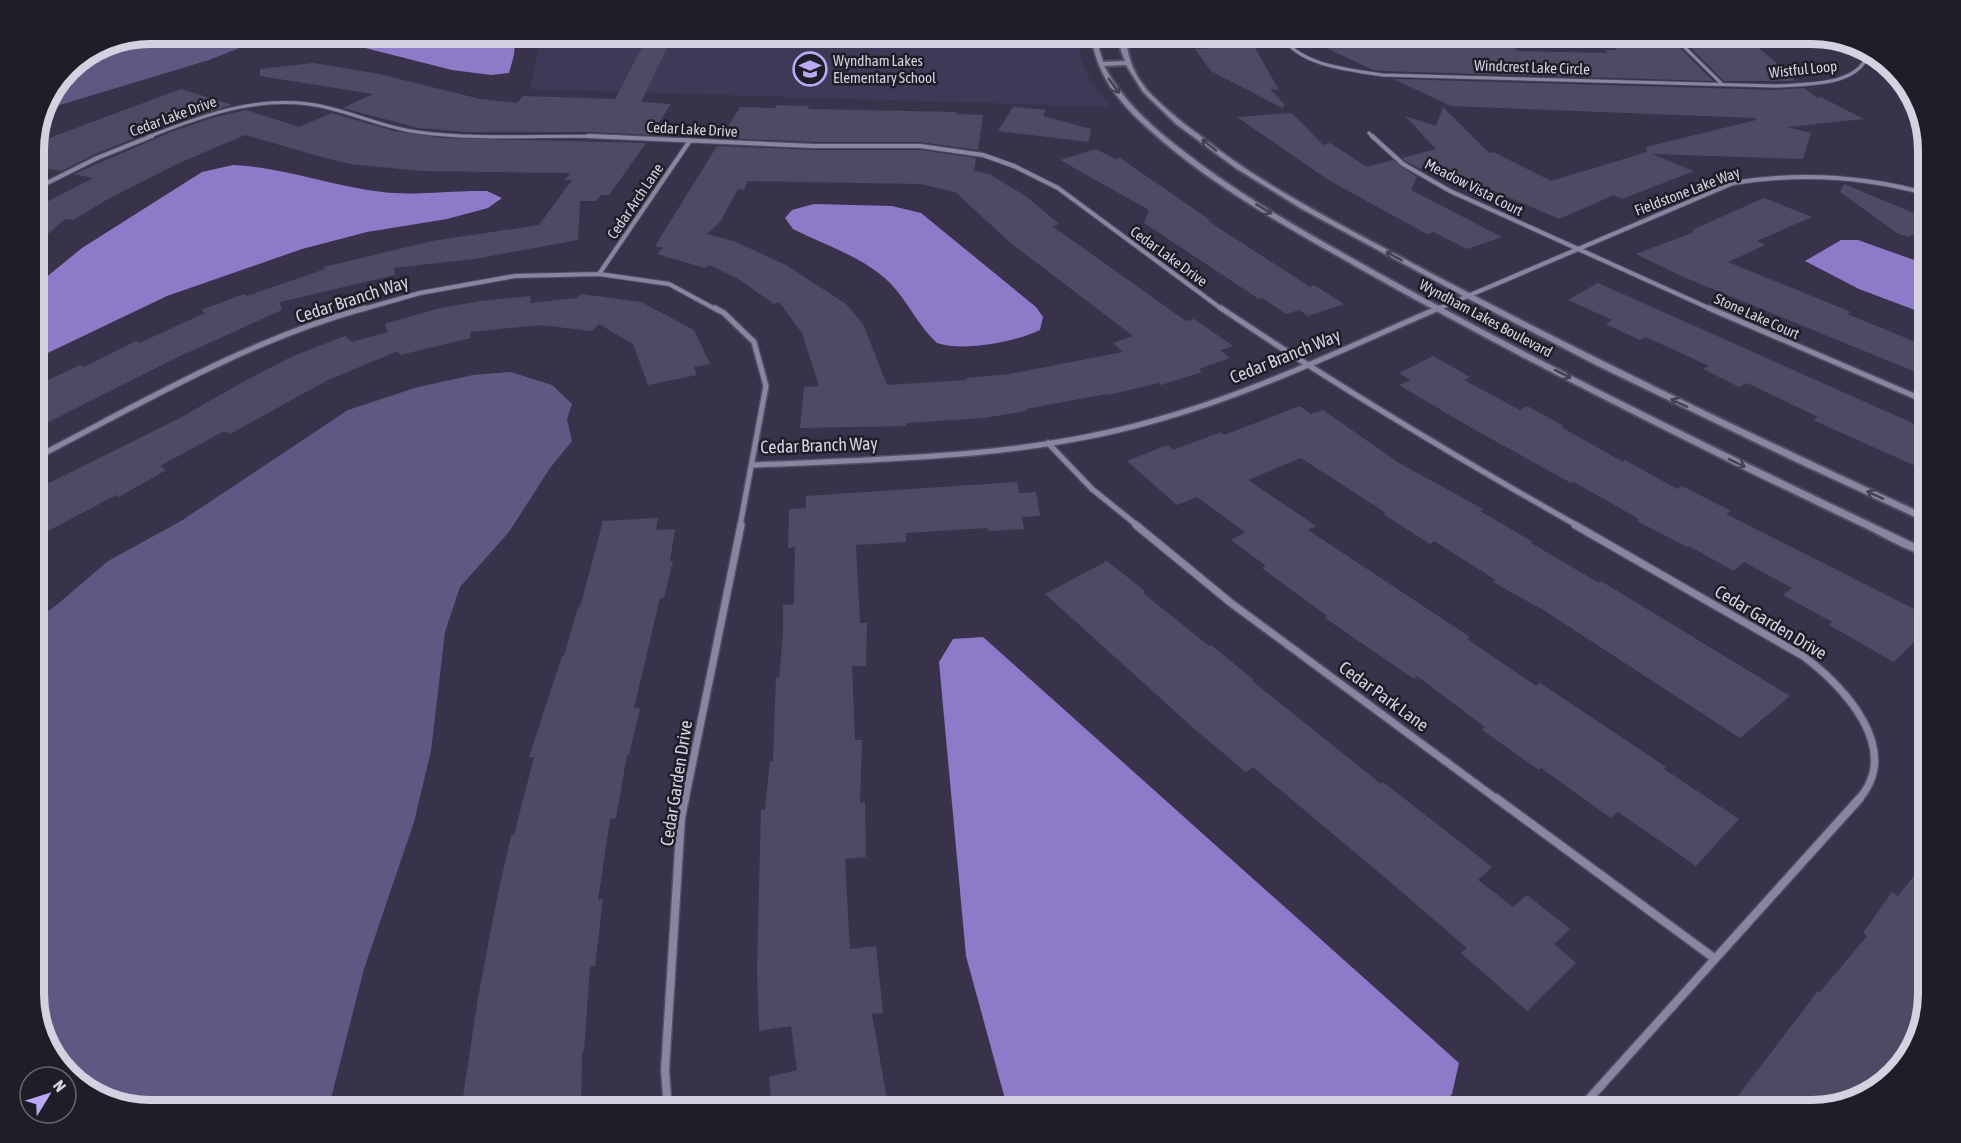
<svg xmlns="http://www.w3.org/2000/svg" width="1961" height="1143" font-family="'Asap Condensed',sans-serif">
	<style>
		.built { fill: #3f3857 }
		.green { fill: #605783 }
		.water { fill: #8d7bca }
		.building { fill: #4f4a64; fill-rule: evenodd }
		.lines { fill: none; stroke-linecap: round; stroke-linejoin: round }
		.minor-far4-casing { stroke: #524e62; stroke-width: 4.5 }
		.minor-far3-casing { stroke: #524e62; stroke-width: 6 }
		.minor-far2-casing { stroke: #524e62; stroke-width: 8 }
		.minor-far1-casing { stroke: #524e62; stroke-width: 10 }
		.minor-casing { stroke: #524e62; stroke-width: 11 }
		.tertiary-casing { stroke: #524e62; stroke-width: 4 }
		.minor-far4 { stroke: #8984a0; stroke-width: 3 }
		.minor-far3 { stroke: #8984a0; stroke-width: 4 }
		.minor-far2 { stroke: #8984a0; stroke-width: 5 }
		.minor-far1 { stroke: #8984a0; stroke-width: 7 }
		.minor { stroke: #8984a0; stroke-width: 8 }
		.tertiary { fill: #8984a0; fill-rule: evenodd }
		.oneway { stroke: #444152 }
		.labels { text-anchor: middle; dominant-baseline: central; stroke-width: 5; stroke-linejoin: round; paint-order: stroke }
		.far-poi-label { font-size: 15px; fill: #d4d2e1; stroke: #1f1d28; text-anchor: start }
		.far-street-label { font-size: 15px; fill: #d4d2e1; stroke: #1f1d28 }
		.street-label { font-size: 18px; fill: #d4d2e1; stroke: #1f1d28 }
		.rim { fill: none; stroke: #d4d2e1; stroke-width: 8 }
	</style>
	<rect width="100%" height="100%" fill="#38334b"/>
	<!-- built -->
	<path class="built" d="M542,33h537l1,24 11,24 20,26 -581,-18z"/>
	<!-- green -->
	<path class="green" d="M149,33h129l-69,27 -169,51 2,-7 25,-37 38,-25z
		M511,372l41,13 20,19 -5,15 5,22 -22,27 -41,64 -49,55 -15,45 -14,119 -17,71 -50,147 -36,141h-179l-58,-16 -42,-42 -16,-51v-379l26,-19 49,-42 73,-40 167,-111 70,-23 55,-12z"/>
	<!-- water -->
	<path class="water" d="M306,33h210l-2,22 -5,18 -18,2 -39,-5z
		M1385,33h187l2,3 -5,4 -11,2 -146,-3z
		M233,165c50,2 98,21 149,27 31,4 72,-2 105,-1l15,7 -14,10 -41,11 -80,13 -65,17 -135,47 -134,64v-72l49,-40 120,-76z
		M814,204l78,2 29,7 115,94 7,10 -3,13c-25,12 -76,22 -103,13 -18,-16 -29,-41 -46,-59 -27,-27 -64,-38 -98,-55l-8,-11 7,-8z
		M1841,240h17l70,25v50l-69,-26 -54,-28z
		M983,637l476,426 -7,31 -15,16h-429l-42,-154 -27,-294 14,-23z"/>
	<!-- building -->
	<path class="building" d="M1295,33h59l6,14 57,1 -3,-5 101,5 3,3 90,2 -3,-3h12l-16,-17 65,1 47,47 -330,-10 -10,-1z
		M1700,33h41l53,45 -1,3h-69l-47,-47 25,1z
		M649,34h25l-33,68 30,2 -20,31 -63,-3h-121l-49,-4 -75,-20 30,-14 -113,-18v-7l53,-6 66,11 101,25 37,4 6,-7 92,3z
		M1207,34h40l32,56 -9,-1 15,16 -3,3 -71,-37 -16,-22 19,-1z
		M1393,79l382,11 29,-2 13,10 4,-1 43,22 -77,8 24,6 -8,26 -151,-5 42,17 -72,28 -8,-4 -55,24 -134,-58 -4,8 -16,-8 -3,-3 34,-9 -31,-33 31,10 7,-19 46,46 4,-1 58,29 96,-29 -1,-5 110,-27 -1,-2 -304,-12z
		M181,89l51,16 -64,20 -73,29 -34,17 -28,-5v-22z
		M776,105l33,1 -1,3 149,3 -1,2 27,1 -5,35 -58,-8h-106l-93,-4 19,-31 35,1z
		M1013,107l33,3 -3,6 48,13 -2,13 -91,-11z
		M246,110l53,17 33,-14 62,18 48,7 204,5 -37,52h-8l-5,6h-16l-2,39 -104,19 -80,9 1,7 -115,27 2,8 -102,46 -147,74v-43l47,-22 4,2 52,-26 3,2 66,-30 -4,-3 43,-16 3,2 78,-27 -1,-2 108,-26 107,-16 33,-45h-7l5,-7 -149,-2 -70,-7 -26,-6 -80,-23 -68,29 -69,35 -35,21 -8,-1 -32,28v-38l60,-31 -19,-4 97,-42 44,-15z
		M1292,113l31,32 7,-2 37,24 26,-7 24,17 -6,13 91,47 -35,12 -34,-17 -6,2 -97,-53 -93,-64z
		M717,146l97,4h106l56,8 -2,13 15,3 38,23 32,27 -7,2 134,95 8,-2 39,27 -13,4 10,8 -31,11 3,3 -41,13 -2,-2 -51,12 -2,-1 -80,15 1,2 -44,7 -77,5v3l-106,2 4,-41 15,-1 -17,-53 -23,-31 -5,2 -37,-26 -28,-13 -4,3 -48,-14 6,-6 -8,-2zM748,181l172,3 35,8 57,52 121,92 -20,7 10,9 -114,22 -43,4 1,2 -80,5 -24,-61 -17,-20 -60,-39 -50,-23 -29,-8 13,-12 18,-33 6,1z
		M1096,149l19,10 5,-1 90,62 -2,1 102,66 4,-2 30,19 -36,12 -9,-6 -13,4 -24,-16 -3,1 -115,-76 5,-13 -89,-50z
		M1844,184l84,35v11l-21,7 -10,-4 -57,-41z
		M1764,198l48,19 -55,24 8,4 -37,17 123,50 -4,2 81,33v30l-247,-101 -45,-22 58,-22 -2,-2z
		M1598,283l330,147v28l-10,9 -105,-47 5,-3 -71,-34 -8,4 -36,-18 6,-3 -63,-29 -6,3 -34,-16 6,-4 -44,-20z
		M581,294l60,8 53,28 16,34 -16,3 3,8 -49,10 -15,-41 -34,-20 -7,7 -52,-6 -70,7 1,6 -71,17 -2,-4 -70,29 -98,54 -6,-3 -64,35 6,4 -47,27 -3,-2 -83,44v-48l147,-73 61,-35 52,-27 52,-20 7,6 36,-10 -3,-8 51,-15 44,-8 51,-5 -1,7 47,-5z
		M1433,356l37,21 -6,3 56,30 7,-4 37,20 -3,1 62,35 2,-2 52,29 5,-3 49,25 -5,3 202,102v37l-14,-11 -20,20 -65,-37 3,-3 -49,-27 9,-7 -48,-26 -10,9 -45,-25 -2,1 -50,-26 2,-2 -65,-37 -3,1 -101,-56 -71,-42 12,-5 -12,-7z
		M1300,406l11,8 12,-4 76,53 84,46 -3,2 53,31 -2,1 68,40 2,-2 189,115 -50,42 -195,-127 -52,-29 3,-2 -62,-39 -4,3 -47,-30 3,-1 -85,-55 -53,22 68,46 -8,4 162,107 -3,2 69,47 4,-3 126,84 -2,2 75,50 -43,47 -78,-54 -7,6 -70,-50 -2,2 -57,-40 3,-3 -68,-51 -3,3 -89,-61 2,-2 -65,-48 4,-2 -35,-26 14,-8 -48,-35 -20,8 -50,-44 40,-16 6,5 48,-18 3,3z
		M1017,482l2,11 17,-1 4,24 -18,1 2,12 -36,2 -1,-3 -81,5v9l-50,3 4,78h7l-1,43h-14l3,74h7l-2,63 5,-1 1,55 -21,2 5,90 26,-3 7,67 -11,1 16,91 -21,5h-95l-3,-33 28,-7 -6,-44 -32,5 -2,-61 4,-160h4l5,-49h3l3,-84h3l4,-43v-29l11,-1 1,-57 -7,1 1,-39 17,-1v-12z
		M658,518l-2,12 19,-1 -5,32h3l-9,37h-4l-26,110h6l-11,47h-2l-11,63 -6,1 -12,81 5,-1 -8,67 -5,1 -6,84 -2,1 -1,58h-120l17,-112 19,-100 14,-62 3,-1 20,-78h-5l33,-101h2l14,-49h2l23,-86z
		M1107,561l38,30 -2,2 66,53 2,-1 43,35 -2,1 129,103 2,-2 109,85 -14,13 35,27 14,-12 43,34 -16,15 22,19 -49,48 -66,-58 6,-5 -85,-73 -129,-108 -7,5 -48,-40 -153,-138z
		M1928,858v136l-16,58 -42,43 -58,15h-85l91,-119 2,1 47,-56 -4,-3 29,-41 6,4z"/>
	<g class="lines">
		<defs>
			<path id="minor-far4" d="M1280,33c17,33 70,37 103,42l392,11c30,-2 90,1 94,-38
				M1670,33l52,51
				M1369,133l4,4
				M148,137c58,-23 117,-45 181,-29 29,7 58,20 88,24 66,9 137,2 205,5"/>
			<path id="minor-far3" d="M588,136l226,10h106l63,9 31,11 44,22 165,122
				M1372,136l31,28 47,27 263,119
				M33,190l64,-32 55,-22
				M599,274l90,-132
				M360,310l60,-17 95,-17 84,-2 70,10 48,26
				M1435,310l298,-127c67,-11 130,-7 195,11"/>
			<path id="minor-far2" d="M715,308l9,5 30,29 12,44 -26,140
				M1221,308c116,78 235,149 357,218
				M1709,308l219,94
				M1048,443l44,46 46,37
				M33,459c107,-55 215,-119 332,-151
				M753,465c133,-6 271,-7 400,-44 99,-27 192,-73 286,-113"/>
			<path id="minor-far1" d="M1136,525l95,78 267,197
				M1575,525l228,131c40,29 101,94 55,144
				M685,800l56,-275"/>
			<path id="minor" d="M1496,798l218,160
				M668,1110l-3,-40 16,-252 4,-20
				M1579,1110l281,-312"/>
			<path id="tertiary" d="M1091,33h6l2,16 4,13 22,-1 -4,-10 -1,-18h6c0,22 7,40 21,57 15,16 33,31 51,44 61,49 132,85 201,122 173,93 350,177 529,260v7l-136,-63 -196,-95 -129,-67 -165,-89 -65,-40 -61,-45 -33,-32 -17,-27 -22,1c19,35 47,60 78,84 60,47 127,84 193,121 180,101 366,190 553,279v7c-25,-8 -49,-23 -73,-34 -50,-24 -101,-48 -150,-73 -115,-57 -229,-116 -341,-179 -77,-44 -157,-87 -222,-148 -27,-25 -47,-53 -51,-90z"/>
		</defs>
		<!-- minor-far4 casing -->
		<use href="#minor-far4" class="minor-far4-casing"/>
		<!-- minor-far3 casing -->
		<use href="#minor-far3" class="minor-far3-casing"/>
		<!-- minor-far2 casing -->
		<use href="#minor-far2" class="minor-far2-casing"/>
		<!-- minor-far1 casing -->
		<use href="#minor-far1" class="minor-far1-casing"/>
		<!-- minor casing -->
		<use href="#minor" class="minor-casing"/>
		<!-- tertiary casing -->
		<use href="#tertiary" class="tertiary-casing"/>
		<!-- minor-far4 -->
		<use href="#minor-far4" class="minor-far4"/>
		<!-- minor-far3 -->
		<use href="#minor-far3" class="minor-far3"/>
		<!-- minor-far2 -->
		<use href="#minor-far2" class="minor-far2"/>
		<!-- minor-far1 -->
		<use href="#minor-far1" class="minor-far1"/>
		<!-- minor -->
		<use href="#minor" class="minor"/>
		<!-- tertiary -->
		<use href="#tertiary" class="tertiary"/>
	</g>
	<!-- one-way arrows -->
	<defs><path id="oneway-shaft" d="M-6 0H5M1.5-3L5.5 0L1.5 3" fill="none" stroke-width="1.6" stroke-linecap="round" stroke-linejoin="round" transform="scale(1.5)"/></defs>
	<g class="oneway">
		<use href="#oneway-shaft" transform="translate(1114 86) rotate(54)"/>
		<use href="#oneway-shaft" transform="translate(1209 145) rotate(-142)"/>
		<use href="#oneway-shaft" transform="translate(1264 209) rotate(31)"/>
		<use href="#oneway-shaft" transform="translate(1394 256) rotate(-151)"/>
		<use href="#oneway-shaft" transform="translate(1563 374) rotate(27)"/>
		<use href="#oneway-shaft" transform="translate(1679 403) rotate(-155)"/>
		<use href="#oneway-shaft" transform="translate(1737 463) rotate(26)"/>
		<use href="#oneway-shaft" transform="translate(1875 495) rotate(-155)"/>
	</g>
	<!-- icons -->
	<defs>
		<symbol id="school-ring" viewBox="-11 -11 22 22"><circle r="9.5" fill="#1f1d28" stroke="#baaaf6" stroke-width="1.5"/><path d="M0-5L7-2L0 1L-7-2ZM-4 1L0 2.5L4 1V4Q0 6-4 4Z" fill="#baaaf6"/></symbol>
	</defs>
	<g fill-rule="evenodd">
		<use href="#school-ring" x="791" y="50" width="38" height="38"/>
	</g>
	<g class="labels">
		<!-- far-poi labels -->
		<g class="far-poi-label">
			<text x="833" y="60">Wyndham Lakes<tspan x="833" dy="17">Elementary School</tspan></text>
		</g>
		<!-- far-street labels -->
		<g class="far-street-label">
			<text transform="translate(1532 67) rotate(2)">Windcrest Lake Circle</text>
			<text transform="translate(1803 69) rotate(-6)">Wistful Loop</text>
			<text transform="translate(173 116) rotate(-20)">Cedar Lake Drive</text>
			<text transform="translate(692 129) rotate(3)">Cedar Lake Drive</text>
			<text transform="translate(1474 187) rotate(27)">Meadow Vista Court</text>
			<text transform="translate(1687 191) rotate(-21)">Fieldstone Lake Way</text>
			<text transform="translate(635 201) rotate(-56)">Cedar Arch Lane</text>
			<text transform="translate(1169 256) rotate(36)">Cedar Lake Drive</text>
			<text transform="translate(1757 316) rotate(24)">Stone Lake Court</text>
			<text transform="translate(1486 318) rotate(28)">Wyndham Lakes Boulevard</text>
		</g>
		<!-- street labels -->
		<g class="street-label">
			<text transform="translate(352 299) rotate(-18)">Cedar Branch Way</text>
			<text transform="translate(1285 356) rotate(-22)">Cedar Branch Way</text>
			<text transform="translate(819 445) rotate(-2)">Cedar Branch Way</text>
			<text transform="translate(1771 622) rotate(31)">Cedar Garden Drive</text>
			<text transform="translate(1384 696) rotate(36)">Cedar Park Lane</text>
			<text transform="translate(676 783) rotate(-81)">Cedar Garden Drive</text>
		</g>
	</g>
	<!-- crop -->
	<path d="M0 0H1961V1143H0ZM150 44H1812A106 106 0 0 1 1918 150V994A106 106 0 0 1 1812 1100H150A106 106 0 0 1 44 994V150A106 106 0 0 1 150 44Z" fill="#1f1d28" fill-rule="evenodd"/>
	<path class="rim" d="M150 44H1812A106 106 0 0 1 1918 150V994A106 106 0 0 1 1812 1100H150A106 106 0 0 1 44 994V150A106 106 0 0 1 150 44Z"/>
	<!-- north arrow -->
	<g transform="translate(48 1095) rotate(52)"><circle r="28" fill="#1f1d28" stroke="#676572" stroke-width="1.5"/>
	<path d="M0-4.5L10 22L0 15L-10 22Z" fill="#baaaf6"/>
	<text y="-9" font-size="16" font-weight="bold" text-anchor="middle" fill="#d4d2e1">N</text>
	</g>
</svg>
